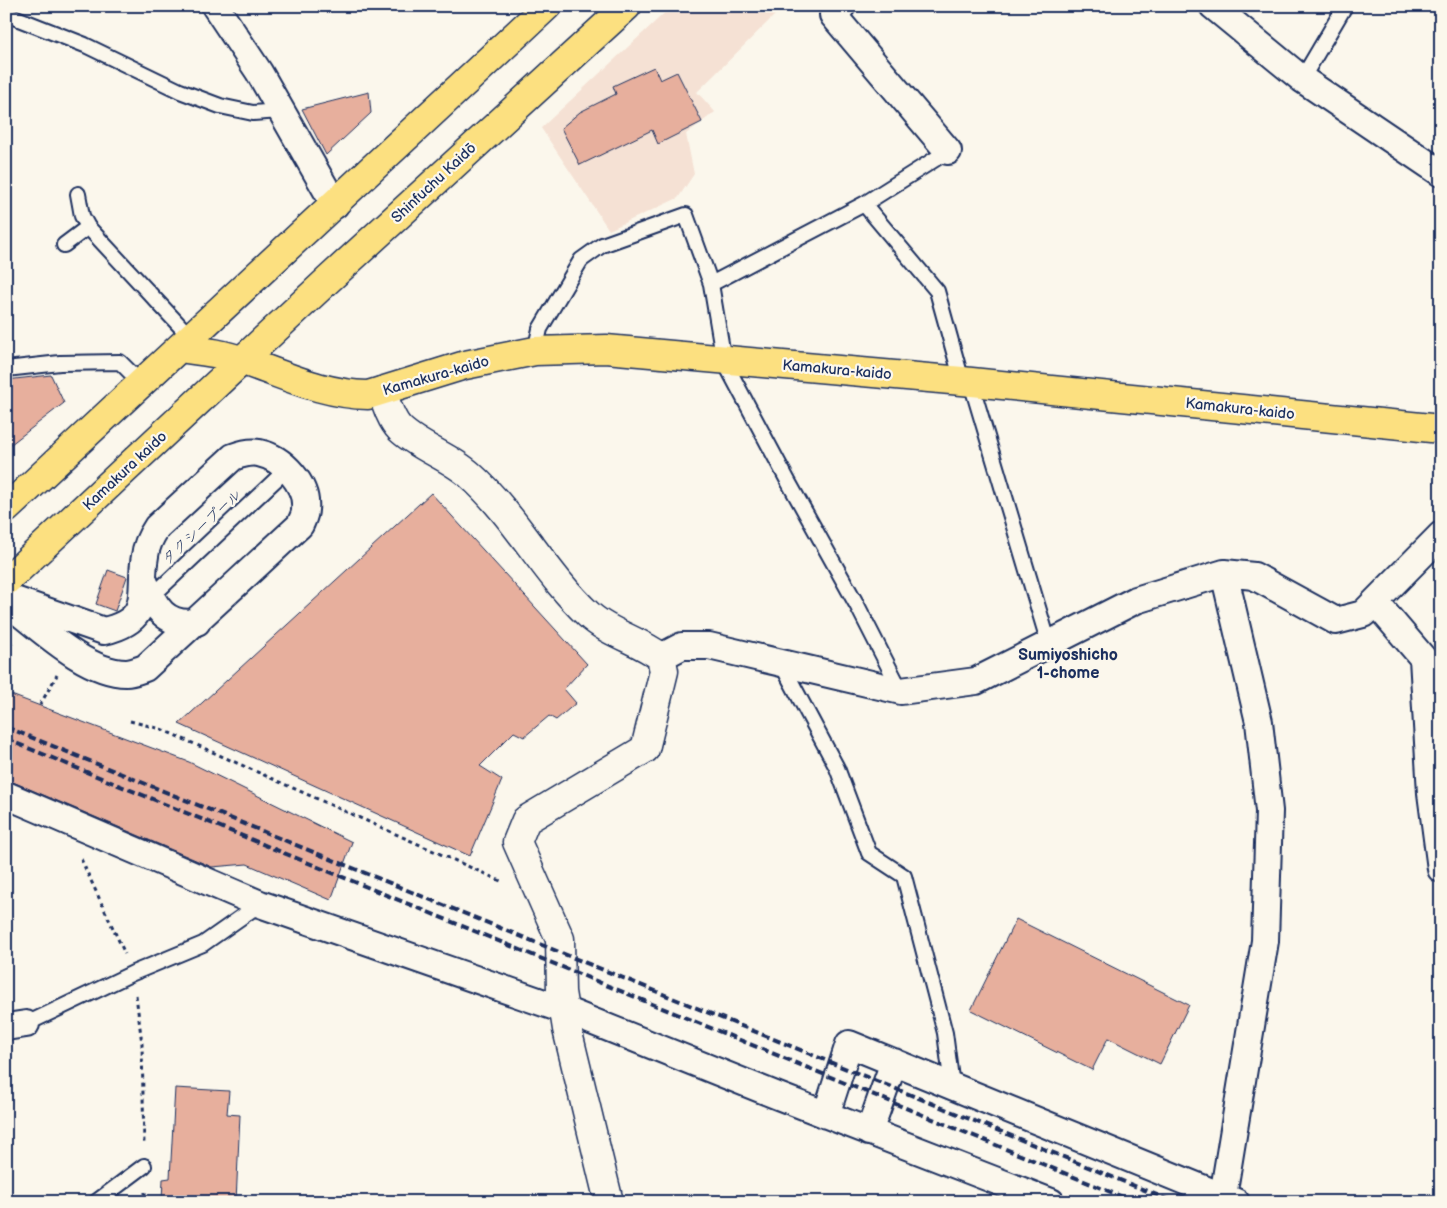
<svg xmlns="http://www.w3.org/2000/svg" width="1447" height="1208" font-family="'Balsamiq Sans','Klee One',sans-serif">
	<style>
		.built { fill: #f5e1d4 }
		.building { fill: #e7af9d; stroke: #1b2f5e }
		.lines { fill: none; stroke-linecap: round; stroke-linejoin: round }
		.service-casing { stroke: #1b2f5e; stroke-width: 18 }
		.minor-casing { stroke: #1b2f5e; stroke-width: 30 }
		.tertiary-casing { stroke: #1b2f5e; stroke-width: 31 }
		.primary-casing { stroke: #1b2f5e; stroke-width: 31 }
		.path { stroke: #1b2f5e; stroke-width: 3; stroke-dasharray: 4 4; stroke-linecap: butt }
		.service { stroke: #fbf7ec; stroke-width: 14 }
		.minor { stroke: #fbf7ec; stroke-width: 26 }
		.tertiary { stroke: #fbf7ec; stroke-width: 28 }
		.primary { stroke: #fce080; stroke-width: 28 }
		.rail { stroke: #1b2f5e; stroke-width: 4; stroke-dasharray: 8 4; stroke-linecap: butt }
		.labels { text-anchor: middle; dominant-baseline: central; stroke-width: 4.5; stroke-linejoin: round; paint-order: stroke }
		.street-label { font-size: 15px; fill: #1b2f5e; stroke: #fbf7ec }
		.neighbourhood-label { font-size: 16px; font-weight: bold; fill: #1b2f5e; stroke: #fbf7ec }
	</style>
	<rect width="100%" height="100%" fill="#fbf7ec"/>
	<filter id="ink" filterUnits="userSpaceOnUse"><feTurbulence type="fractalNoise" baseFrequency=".02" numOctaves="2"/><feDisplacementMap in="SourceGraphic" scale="10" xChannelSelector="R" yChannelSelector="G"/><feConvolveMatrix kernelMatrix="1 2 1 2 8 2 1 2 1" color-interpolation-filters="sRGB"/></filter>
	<g filter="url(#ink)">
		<!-- built -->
		<path class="built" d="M672,6h112l-87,86 18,20 -29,22 8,40 -16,24 -69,32 -68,-102z"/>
		<!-- building -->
		<path class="building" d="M654,67l6,13 17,-8 25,50 -44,22 -6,-14 -72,35 -19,-37 19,-16 36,-18 -3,-8z
			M369,92l2,21 -45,42 -24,-46z
			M51,375l13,28 -58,45v-68z
			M431,493l156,171 -23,25 12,14 -20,17 -7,-4 -25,21 -10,-5 -34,34 22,14 -32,76 -291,-132z
			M108,570l19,7 -12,34 -19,-7z
			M6,693l183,69 163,80 -21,58 -84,-36 -35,3 -206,-88z
			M1016,919l173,86 -29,59 -52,-26 -16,32 -121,-60z
			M175,1088l54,3 -2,23 13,1 -4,87h-74l1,-23 7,-1z"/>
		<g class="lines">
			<defs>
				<path id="service" d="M6,14l79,31 95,46 40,15 33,7 27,-2
					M1302,79l43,-73
					M78,194l4,22 6,11 105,113
					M864,204l84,-53
					M64,245l24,-18
					M711,284l13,77 65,122 68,122 44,86
					M535,351l5,-22 41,-69 21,-15 84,-30 25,69 153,-80 73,87 25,90
					M6,369l54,-6 60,-1 21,21
					M971,383l78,261
					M148,600l139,-131
					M781,663l56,105 32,85 35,23 41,157 7,53
					M26,1024l107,-51 70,-29 57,-40
					M96,1202l48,-36"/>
				<path id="minor" d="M215,6l44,66 76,133
					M842,6l-9,9 115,136
					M1213,6l89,73 139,94
					M144,581c10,26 22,46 53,41
					M6,597l98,34c51,-12 34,-38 41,-75 1,-11 6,-20 12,-29l76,-70c8,-3 17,-6 26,-4 24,5 49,32 46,57 0,5 -3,10 -5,15l-155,143c-6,2 -13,5 -19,5 -41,0 -89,-48 -120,-71
					M1376,603l58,68
					M661,657l21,-11h27l192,45 75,-10 160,-81 88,-27 30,3 82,45 27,-7 78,-79
					M1423,658l8,135 10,76
					M6,795l254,109 304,106 214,86 273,106
					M6,1027l20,-3
					M826,1115l23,-71 387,158
					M869,1132l25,-70
					M1223,1196l42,-255 4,-130 -10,-89 -35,-149"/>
				<path id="tertiary" d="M382,391c4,12 9,29 18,38 20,19 49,27 70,46 46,41 74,98 119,140 21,19 50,25 72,42l3,14 -19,78 -119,71 -9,22 43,97 1,53 6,37 42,173"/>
				<path id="primary" d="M179,348c22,3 43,5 64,13 42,14 79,33 125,34l97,-30 70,-14 71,-2 356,32 479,48
					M6,509l541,-503
					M6,581l322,-301 299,-274"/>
			</defs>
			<!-- service casing -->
			<use href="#service" class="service-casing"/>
			<!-- minor casing -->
			<use href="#minor" class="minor-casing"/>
			<!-- tertiary casing -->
			<use href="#tertiary" class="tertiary-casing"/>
			<!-- primary casing -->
			<use href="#primary" class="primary-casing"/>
			<!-- path -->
			<path class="path" d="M6,648l7,-5
				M40,705l17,-30
				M130,721l31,8 342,153
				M81,859l44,95
				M136,995l6,49 2,102
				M145,1192v10"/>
			<!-- service -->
			<use href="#service" class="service"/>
			<!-- minor -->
			<use href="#minor" class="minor"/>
			<!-- tertiary -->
			<use href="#tertiary" class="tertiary"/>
			<!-- primary -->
			<use href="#primary" class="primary"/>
			<!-- rail -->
			<path class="rail" d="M6,727l1168,475
				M6,739l1129,463"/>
		</g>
	</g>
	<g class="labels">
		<!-- street labels -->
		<g class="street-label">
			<text transform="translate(434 183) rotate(-43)">Shinfuchu Kaidō</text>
			<text transform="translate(837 370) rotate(5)">Kamakura-kaido</text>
			<text transform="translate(436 376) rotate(-16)">Kamakura-kaido</text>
			<text transform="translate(1240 409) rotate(6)">Kamakura-kaido</text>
			<text transform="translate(125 471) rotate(-43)">Kamakura kaido</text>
			<text transform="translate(202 527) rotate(-43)">タクシープール</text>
		</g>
		<!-- neighbourhood labels -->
		<g class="neighbourhood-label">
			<text x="1068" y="655">Sumiyoshicho<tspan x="1068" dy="18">1-chome</tspan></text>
		</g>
	</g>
	<!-- margin -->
	<rect width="1447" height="1208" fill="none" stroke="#fbf7ec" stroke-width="25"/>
	<rect x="12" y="12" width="1422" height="1183" fill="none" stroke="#1b2f5e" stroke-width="2" filter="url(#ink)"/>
</svg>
